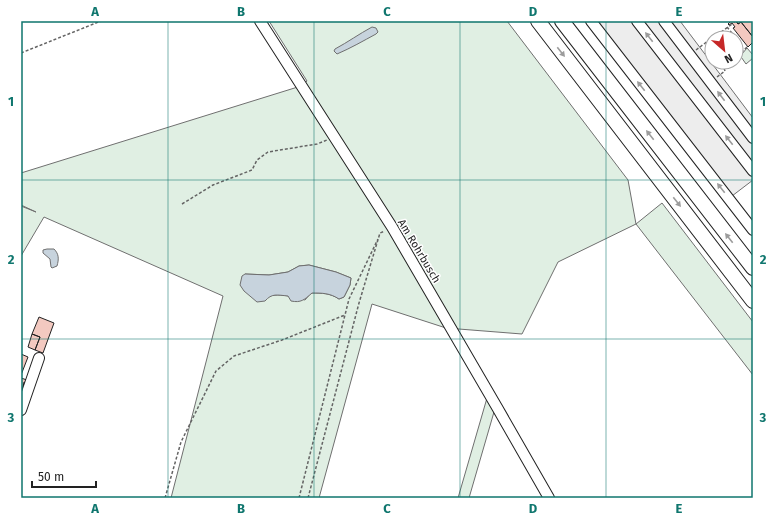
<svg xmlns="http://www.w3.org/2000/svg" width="774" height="519" font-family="'Fira Sans',sans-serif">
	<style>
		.green { fill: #e0efe3; stroke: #6f6f6f; fill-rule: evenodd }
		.parking { fill: #ededed; stroke: #6f6f6f }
		.water { fill: #c7d3dd; stroke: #6f6f6f }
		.building { fill: #f3c9c0; stroke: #222 }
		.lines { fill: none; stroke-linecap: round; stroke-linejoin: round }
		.minor-casing { stroke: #222; stroke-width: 12 }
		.highway-casing { stroke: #222; stroke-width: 16 }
		.path { stroke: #646464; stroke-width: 1.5; stroke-dasharray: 3 2; stroke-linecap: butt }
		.minor { stroke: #fff; stroke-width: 10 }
		.highway { stroke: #fff; stroke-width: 14 }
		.oneway { fill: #9c9c9c }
		.grid { fill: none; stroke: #0f766e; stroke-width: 1; stroke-opacity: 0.55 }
		.labels { text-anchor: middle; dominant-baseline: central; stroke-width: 3; stroke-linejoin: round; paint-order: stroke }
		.street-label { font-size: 11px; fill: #222; stroke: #fff }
		.neatline { fill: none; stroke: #0f766e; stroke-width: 1.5 }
		.grid-label { font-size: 13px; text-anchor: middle; font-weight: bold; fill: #0f766e }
	</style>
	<rect width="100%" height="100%" fill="#fff"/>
	<!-- green -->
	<path class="green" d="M269,21h238l121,159 8,44 26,-21 91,119v53l-117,-151 -78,38 -36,72 -76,-6 -74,-24 -53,194h-148l52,-202 -179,-79 -23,39v-50l15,6 -15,-7v-32l280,-87 6,-5zM309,265l27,7 15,6 -1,7 -6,12 -5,2c-9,-6 -17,-6 -28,-6l-6,7c-12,-3 -24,-7 -36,-4l-24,-22 24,1 19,-3 11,-6z
		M747,48l6,7v3l-7,6 -7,-10h3z
		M487,398l7,14 -25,86h-11z"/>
	<!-- parking -->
	<path class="parking" d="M596,21h84l73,97v62l-21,16z"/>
	<!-- water -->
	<path class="water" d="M372,27l4,1 2,4 -2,2c-13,7 -25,14 -39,20l-3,-3 1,-2c13,-7 24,-15 37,-22z
		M47,249h7c5,5 5,10 3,17l-5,2 -1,-1 -1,-8 -7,-6v-3z
		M309,265l27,7 15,6 -1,7 -6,12 -5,2c-9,-6 -17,-6 -27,-6 -8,7 -11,10 -21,8l-3,-5c-11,-1 -16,-3 -23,5l-8,1 -13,-11 -4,-6 2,-9 3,-2 24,1 19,-3 11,-6z"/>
	<!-- building -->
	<path class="building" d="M731,21l4,1 1,-1 2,3 3,-2 12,15v5l-5,5 -15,-19 2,-1 -3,-4 -3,2 -1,-1z
		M734,21h19v16l-12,-15 -3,2 -2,-3 -1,1z
		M39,317l15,6 -11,30 -8,-3 5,-13 -8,-3z
		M32,334l8,3 -5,13 -7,-3z
		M21,354l7,3 -7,18z
		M21,378l6,2 -1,3 -2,-1 -2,10z"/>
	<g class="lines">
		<defs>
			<path id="minor" d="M260,21l132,206 106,182 51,89
				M591,21l162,209
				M637,21l116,150
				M664,21l89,117
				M21,410l18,-52"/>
			<path id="highway" d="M538,21l215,280
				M562,21l191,247"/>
		</defs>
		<!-- minor casing -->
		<use href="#minor" class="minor-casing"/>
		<!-- highway casing -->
		<use href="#highway" class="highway-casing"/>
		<!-- path -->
		<path class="path" d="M727,27l9,11
			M713,38l19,-14
			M736,39l3,4 -2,9
			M696,50l16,-12
			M736,52h6l5,-5
			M21,53l80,-32
			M717,77l8,-6 -3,-9
			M182,204l31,-19 39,-15 5,-10 11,-8 49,-8 10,-4
			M165,498l16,-56 35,-71 18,-15 48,-16 63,-25
			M299,498l50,-199 29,-60
			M308,498l51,-195 21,-70 5,-2"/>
		<!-- minor -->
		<use href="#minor" class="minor"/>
		<!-- highway -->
		<use href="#highway" class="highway"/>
	</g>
	<!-- one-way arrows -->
	<defs><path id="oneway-solid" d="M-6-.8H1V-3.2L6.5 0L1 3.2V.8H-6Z"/></defs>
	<g class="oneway">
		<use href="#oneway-solid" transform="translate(649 37) rotate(-128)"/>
		<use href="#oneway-solid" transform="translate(561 52) rotate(52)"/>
		<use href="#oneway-solid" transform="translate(641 86) rotate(-128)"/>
		<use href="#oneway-solid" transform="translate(721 96) rotate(-127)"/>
		<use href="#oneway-solid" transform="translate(650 135) rotate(-128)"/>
		<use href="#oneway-solid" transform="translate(729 140) rotate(-128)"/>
		<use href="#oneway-solid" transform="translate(721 188) rotate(-128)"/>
		<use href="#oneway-solid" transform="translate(677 202) rotate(52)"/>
		<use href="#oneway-solid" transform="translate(729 238) rotate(-128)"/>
	</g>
	<!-- grid -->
	<path class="grid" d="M168,21v477M314,21v477M460,21v477M606,21v477M21,180h732M21,339h732"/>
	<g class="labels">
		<!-- street labels -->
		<g class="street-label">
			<text transform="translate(419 251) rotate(59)">Am Rohrbusch</text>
		</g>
	</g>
	<!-- border -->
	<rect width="774" height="519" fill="none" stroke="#ffffff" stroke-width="44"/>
	<!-- north arrow -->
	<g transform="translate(724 50) rotate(152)"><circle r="19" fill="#ffffff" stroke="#a7a7a7"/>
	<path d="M0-3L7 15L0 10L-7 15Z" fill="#c62828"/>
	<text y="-6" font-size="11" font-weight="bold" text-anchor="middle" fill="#222222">N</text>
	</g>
	<!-- scale -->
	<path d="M32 481v6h64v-6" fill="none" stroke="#222222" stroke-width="2"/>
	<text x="38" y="481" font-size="12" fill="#222222" stroke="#ffffff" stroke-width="3" paint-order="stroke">50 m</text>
	<rect x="22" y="22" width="730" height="475" class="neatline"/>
	<g class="grid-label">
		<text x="95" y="16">A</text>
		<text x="241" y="16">B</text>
		<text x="387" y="16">C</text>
		<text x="533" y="16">D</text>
		<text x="679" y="16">E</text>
		<text x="11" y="106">1</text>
		<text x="763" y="106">1</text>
		<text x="11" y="264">2</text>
		<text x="763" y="264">2</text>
		<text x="11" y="422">3</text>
		<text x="763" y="422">3</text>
		<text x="95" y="513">A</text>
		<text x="241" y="513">B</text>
		<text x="387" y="513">C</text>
		<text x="533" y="513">D</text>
		<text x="679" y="513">E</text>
	</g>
</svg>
